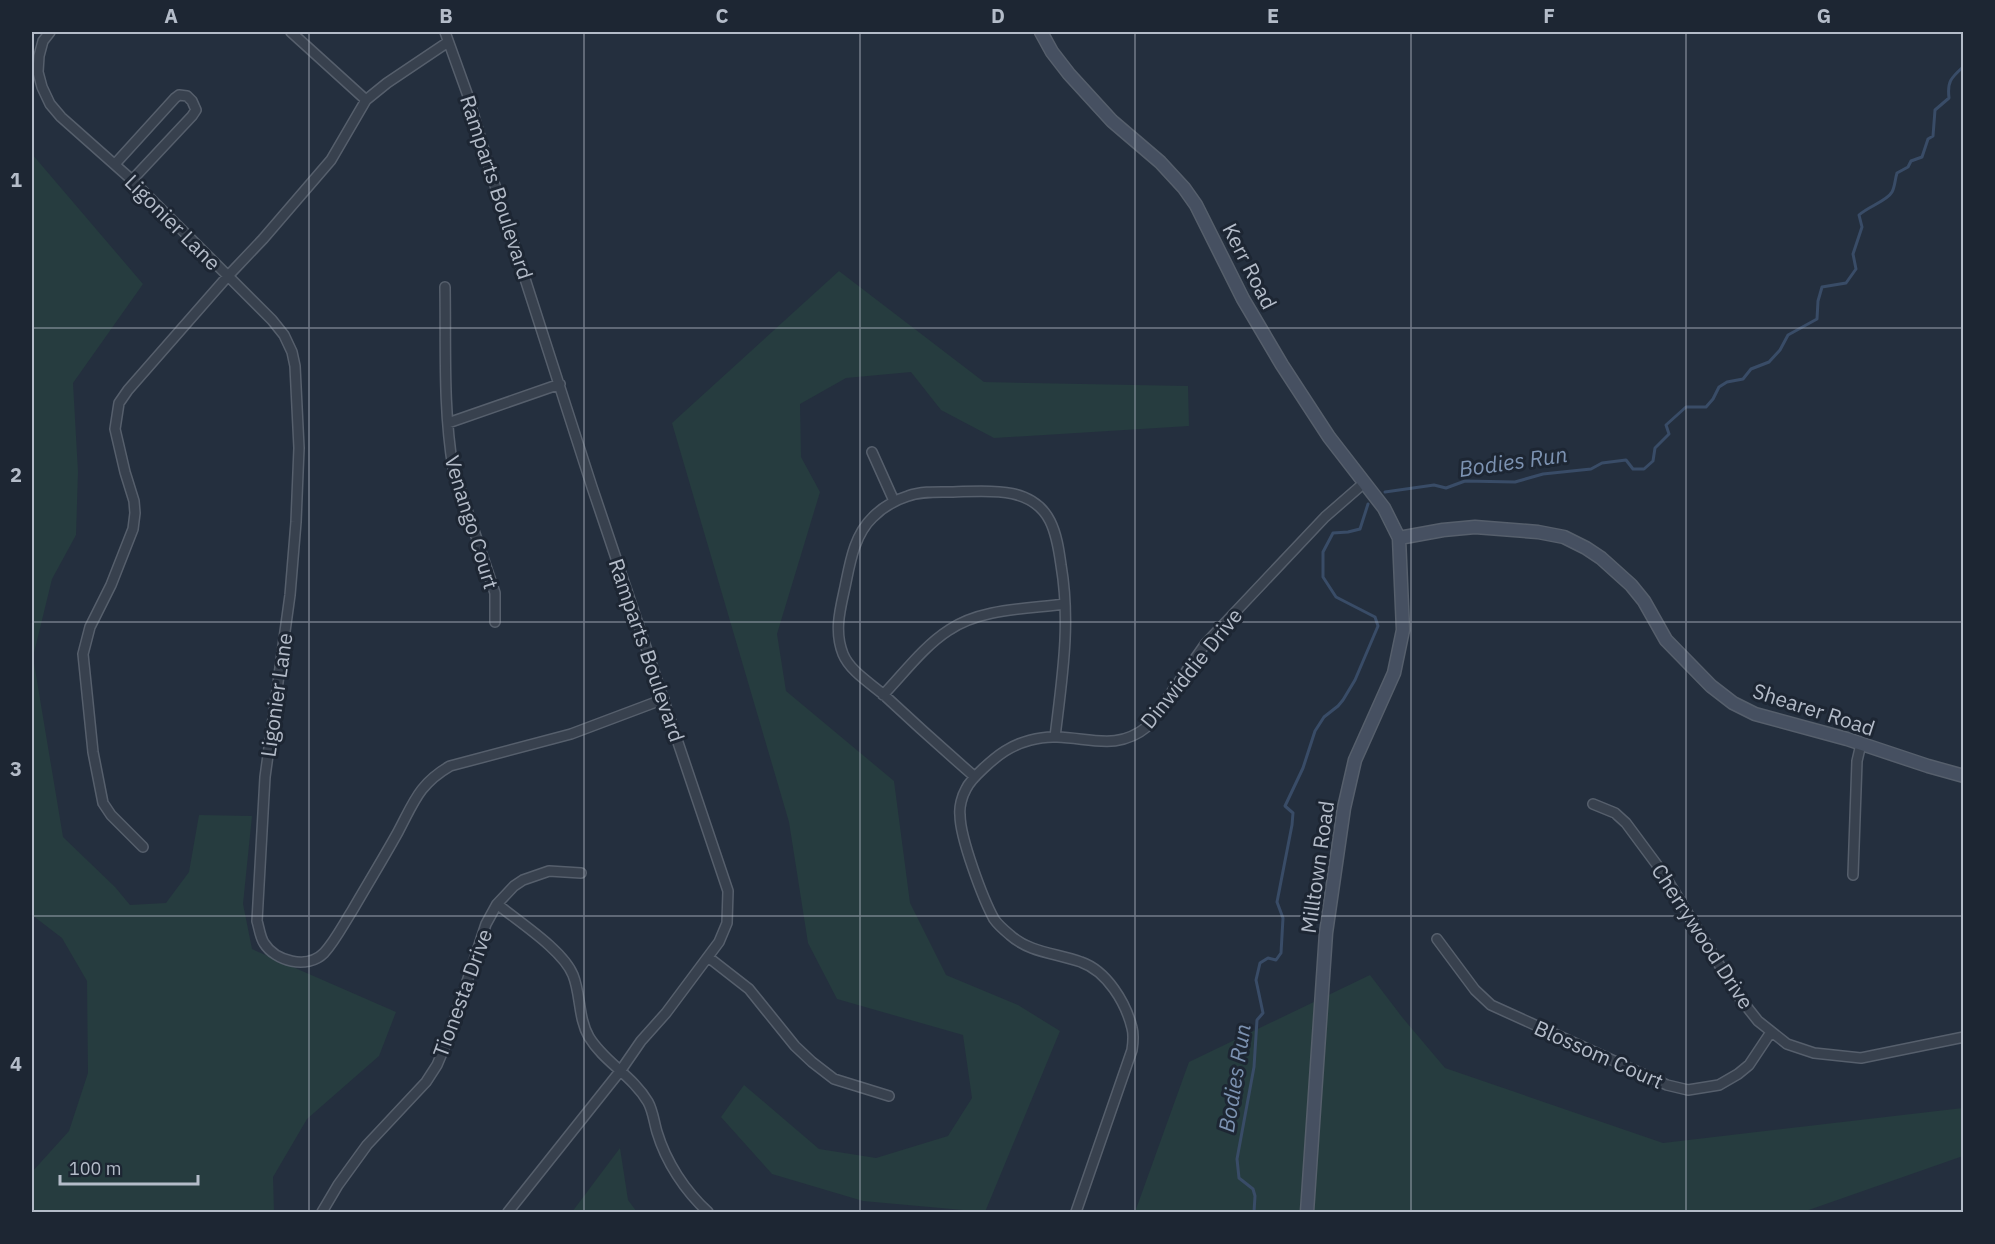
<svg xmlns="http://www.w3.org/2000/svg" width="1995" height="1244" font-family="'IBM Plex Sans',sans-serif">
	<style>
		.green { fill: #263c3f }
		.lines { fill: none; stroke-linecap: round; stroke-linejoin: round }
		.stream { stroke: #394c67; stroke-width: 3 }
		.street-casing { stroke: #565f6c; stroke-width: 12 }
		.secondary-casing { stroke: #565f6c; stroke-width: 15 }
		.street { stroke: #38414e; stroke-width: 9 }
		.secondary { stroke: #465061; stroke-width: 12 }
		.grid { fill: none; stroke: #b4bcc9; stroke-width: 1.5; stroke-opacity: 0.55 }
		.labels { text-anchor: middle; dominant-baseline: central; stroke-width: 6; stroke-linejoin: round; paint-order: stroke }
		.street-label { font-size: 21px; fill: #b4bcc9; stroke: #1d2633 }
		.water-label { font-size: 22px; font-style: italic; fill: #7c92b1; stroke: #1d2633 }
		.neatline { fill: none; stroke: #b4bcc9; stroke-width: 2 }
		.grid-label { font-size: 20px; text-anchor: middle; font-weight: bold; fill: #b4bcc9 }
	</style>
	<rect width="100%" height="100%" fill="#242f3e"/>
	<!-- green -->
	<path class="green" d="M32,154l111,130 -70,99 5,89 -2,63 -24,44 -19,78 30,180 52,50 15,18 36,-2 23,-31 10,-57 53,1 -9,88 9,45 144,63 -17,44 -72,63 -34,58 1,35h-242v-40l37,-41 19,-58 -1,-92 -25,-43 -30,-23z
		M839,271l145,111 204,4 1,40 -195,12 -53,-28 -30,-38 -65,6 -46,26 1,53 19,35 -43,142 9,57 108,90 16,122 36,72 72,30 42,26 -75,181 -122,-11 -91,-27 -51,-57 23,-32 75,64 57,9 72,-22 24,-38 -9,-63 -126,-36 -29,-56 -19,-121 -117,-399z
		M1370,975l32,42 43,51 218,75 300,-35v48l-160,56h-668l54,-150z
		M620,1148l8,52 9,12h-65z"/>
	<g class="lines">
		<!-- stream -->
		<path class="stream" d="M1385,492l49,-7 12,3 19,-7 50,1 28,-8 48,-5 11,-6 24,-3 7,9h11l9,-8 2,-13 14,-14 -3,-9 20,-18h20l7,-8 6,-12 8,-5 16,-3 8,-10 18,-7 11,-12 8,-15 29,-16 1,-18 4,-14 24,-4 10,-14 -3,-15 9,-27 -3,-12c10,-9 28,-14 33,-23 3,-5 3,-13 5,-19l11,-6 3,-6 11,-4 6,-18 5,-3 2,-26 14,-12c-2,-17 2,-20 15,-32
			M1254,1212l1,-16 -2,-7 -14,-11 -2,-19 17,-92 3,-47 6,-7 -7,-33 4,-17 8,-5 8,2 5,-7 2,-35 -6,-16 15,-77 1,-12 -8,-7 18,-38 12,-37 9,-14 14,-11 5,-6 12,-20 23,-54 -3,-9 -39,-20 -13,-20v-25l10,-19 15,-1 12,-3 8,-25"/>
		<defs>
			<path id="street" d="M50,32l-7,9 -4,15 -1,16 4,15 8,17 11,13 71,63 140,140 12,15 8,17 3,14 4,82 -3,74 -6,73 -25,182 -8,144c2,6 3,16 7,22 11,18 43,27 60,10 11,-12 19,-28 28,-42 15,-26 31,-52 46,-79 16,-30 21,-48 52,-66l121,-32 93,-35
				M291,32l75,68
				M445,32l23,64 22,74 102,317 136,404 -1,32 -8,19 -53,71 -25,28 -20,29 -113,142
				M115,164l60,-66 4,-3 8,1 5,5 4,9 -4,6 -60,64
				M445,287c1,61 -2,121 8,181l42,125v29
				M448,423l112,-39
				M872,452l22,49
				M883,695c21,-22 41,-49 66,-65 32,-22 79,-21 116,-26
				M975,777c-31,-27 -61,-54 -91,-82 -14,-12 -34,-24 -41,-41 -9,-23 -3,-44 2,-67 5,-24 9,-52 28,-70 9,-9 22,-17 35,-21 14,-5 30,-4 45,-4 33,-1 79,-7 97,29 7,14 9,30 11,44 10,59 1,113 -6,172
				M1593,804l22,9 11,10 37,50 76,124 19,24 29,23 27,9 47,5 103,-21
				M143,847l-32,-32 -8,-12 -10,-51 -10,-98 7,-27 21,-42 22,-56 2,-16 -1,-12 -9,-29 -10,-43 4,-26 9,-13 99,-113 36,-38 68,-79 35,-60 21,-17 61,-41
				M1853,875l4,-114 4,-17
				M497,904c22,18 66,46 76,71 8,20 5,43 16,62 15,25 44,39 59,65 5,9 6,20 9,30 9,30 28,59 51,80
				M1437,939l38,51 16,15 176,80 21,5 31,-5 19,-11 11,-9 22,-33
				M708,957l41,32 46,57 17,16 22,17 55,17
				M322,1212l16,-27 29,-40 59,-63 11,-17 11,-26 38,-115 11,-20 17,-18 9,-6 26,-9 32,2
				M1076,1212l56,-162c1,-7 2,-15 0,-22 -6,-25 -25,-57 -51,-66 -24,-9 -51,-9 -71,-27 -6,-5 -12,-10 -16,-16 -11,-20 -34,-81 -34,-104 -1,-8 2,-19 6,-26 5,-11 28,-31 39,-38 14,-9 35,-15 52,-14 34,1 61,14 91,-11l58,-83 119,-126 39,-34"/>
			<path id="secondary" d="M1041,32l11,20 17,22 43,47 48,41 24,26 12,17 47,94 39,66 47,72 55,71 15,30 4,92 -9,43 -39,87 -11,48 -18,125 -19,279
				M1399,538l44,-8 32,-3 63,5 26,5 22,11 15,10 30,27 13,16 22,39 45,46 22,17 22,11 92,25 81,27 36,10"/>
		</defs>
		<!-- street casing -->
		<use href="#street" class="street-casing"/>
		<!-- secondary casing -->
		<use href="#secondary" class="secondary-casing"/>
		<!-- street -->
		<use href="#street" class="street"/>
		<!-- secondary -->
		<use href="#secondary" class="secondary"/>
	</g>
	<!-- grid -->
	<path class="grid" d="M309,32v1180M584,32v1180M860,32v1180M1135,32v1180M1411,32v1180M1686,32v1180M32,328h1932M32,622h1932M32,916h1932"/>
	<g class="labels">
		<!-- street labels -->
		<g class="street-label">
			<text transform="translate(497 187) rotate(72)">Ramparts Boulevard</text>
			<text transform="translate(173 222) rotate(45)">Ligonier Lane</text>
			<text transform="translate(1250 266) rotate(63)">Kerr Road</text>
			<text transform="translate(472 522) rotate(73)">Venango Court</text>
			<text transform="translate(647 650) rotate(71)">Ramparts Boulevard</text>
			<text transform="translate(1191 668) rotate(-51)">Dinwiddie Drive</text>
			<text transform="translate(276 695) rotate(-82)">Ligonier Lane</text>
			<text transform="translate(1814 709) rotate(18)">Shearer Road</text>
			<text transform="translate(1317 867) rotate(-82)">Milltown Road</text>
			<text transform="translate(1703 936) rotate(57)">Cherrywood Drive</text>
			<text transform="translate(462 993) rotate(-70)">Tionesta Drive</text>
			<text transform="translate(1599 1054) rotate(24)">Blossom Court</text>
		</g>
		<!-- water labels -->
		<g class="water-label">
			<text transform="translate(1513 461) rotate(-8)">Bodies Run</text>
			<text transform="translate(1234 1078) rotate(-81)">Bodies Run</text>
		</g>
	</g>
	<!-- border -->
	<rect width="1995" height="1244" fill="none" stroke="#1d2633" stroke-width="66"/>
	<!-- scale -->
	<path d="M60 1175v9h138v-9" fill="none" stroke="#b4bcc9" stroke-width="3"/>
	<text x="69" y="1175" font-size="18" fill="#b4bcc9" stroke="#1d2633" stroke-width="4.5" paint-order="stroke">100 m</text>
	<rect x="33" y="33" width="1929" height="1178" class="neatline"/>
	<g class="grid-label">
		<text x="171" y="23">A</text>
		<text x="446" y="23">B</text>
		<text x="722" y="23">C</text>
		<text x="998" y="23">D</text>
		<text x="1273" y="23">E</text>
		<text x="1549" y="23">F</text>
		<text x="1824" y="23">G</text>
		<text x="16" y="187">1</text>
		<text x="16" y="482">2</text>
		<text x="16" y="776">3</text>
		<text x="16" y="1071">4</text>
	</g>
</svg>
